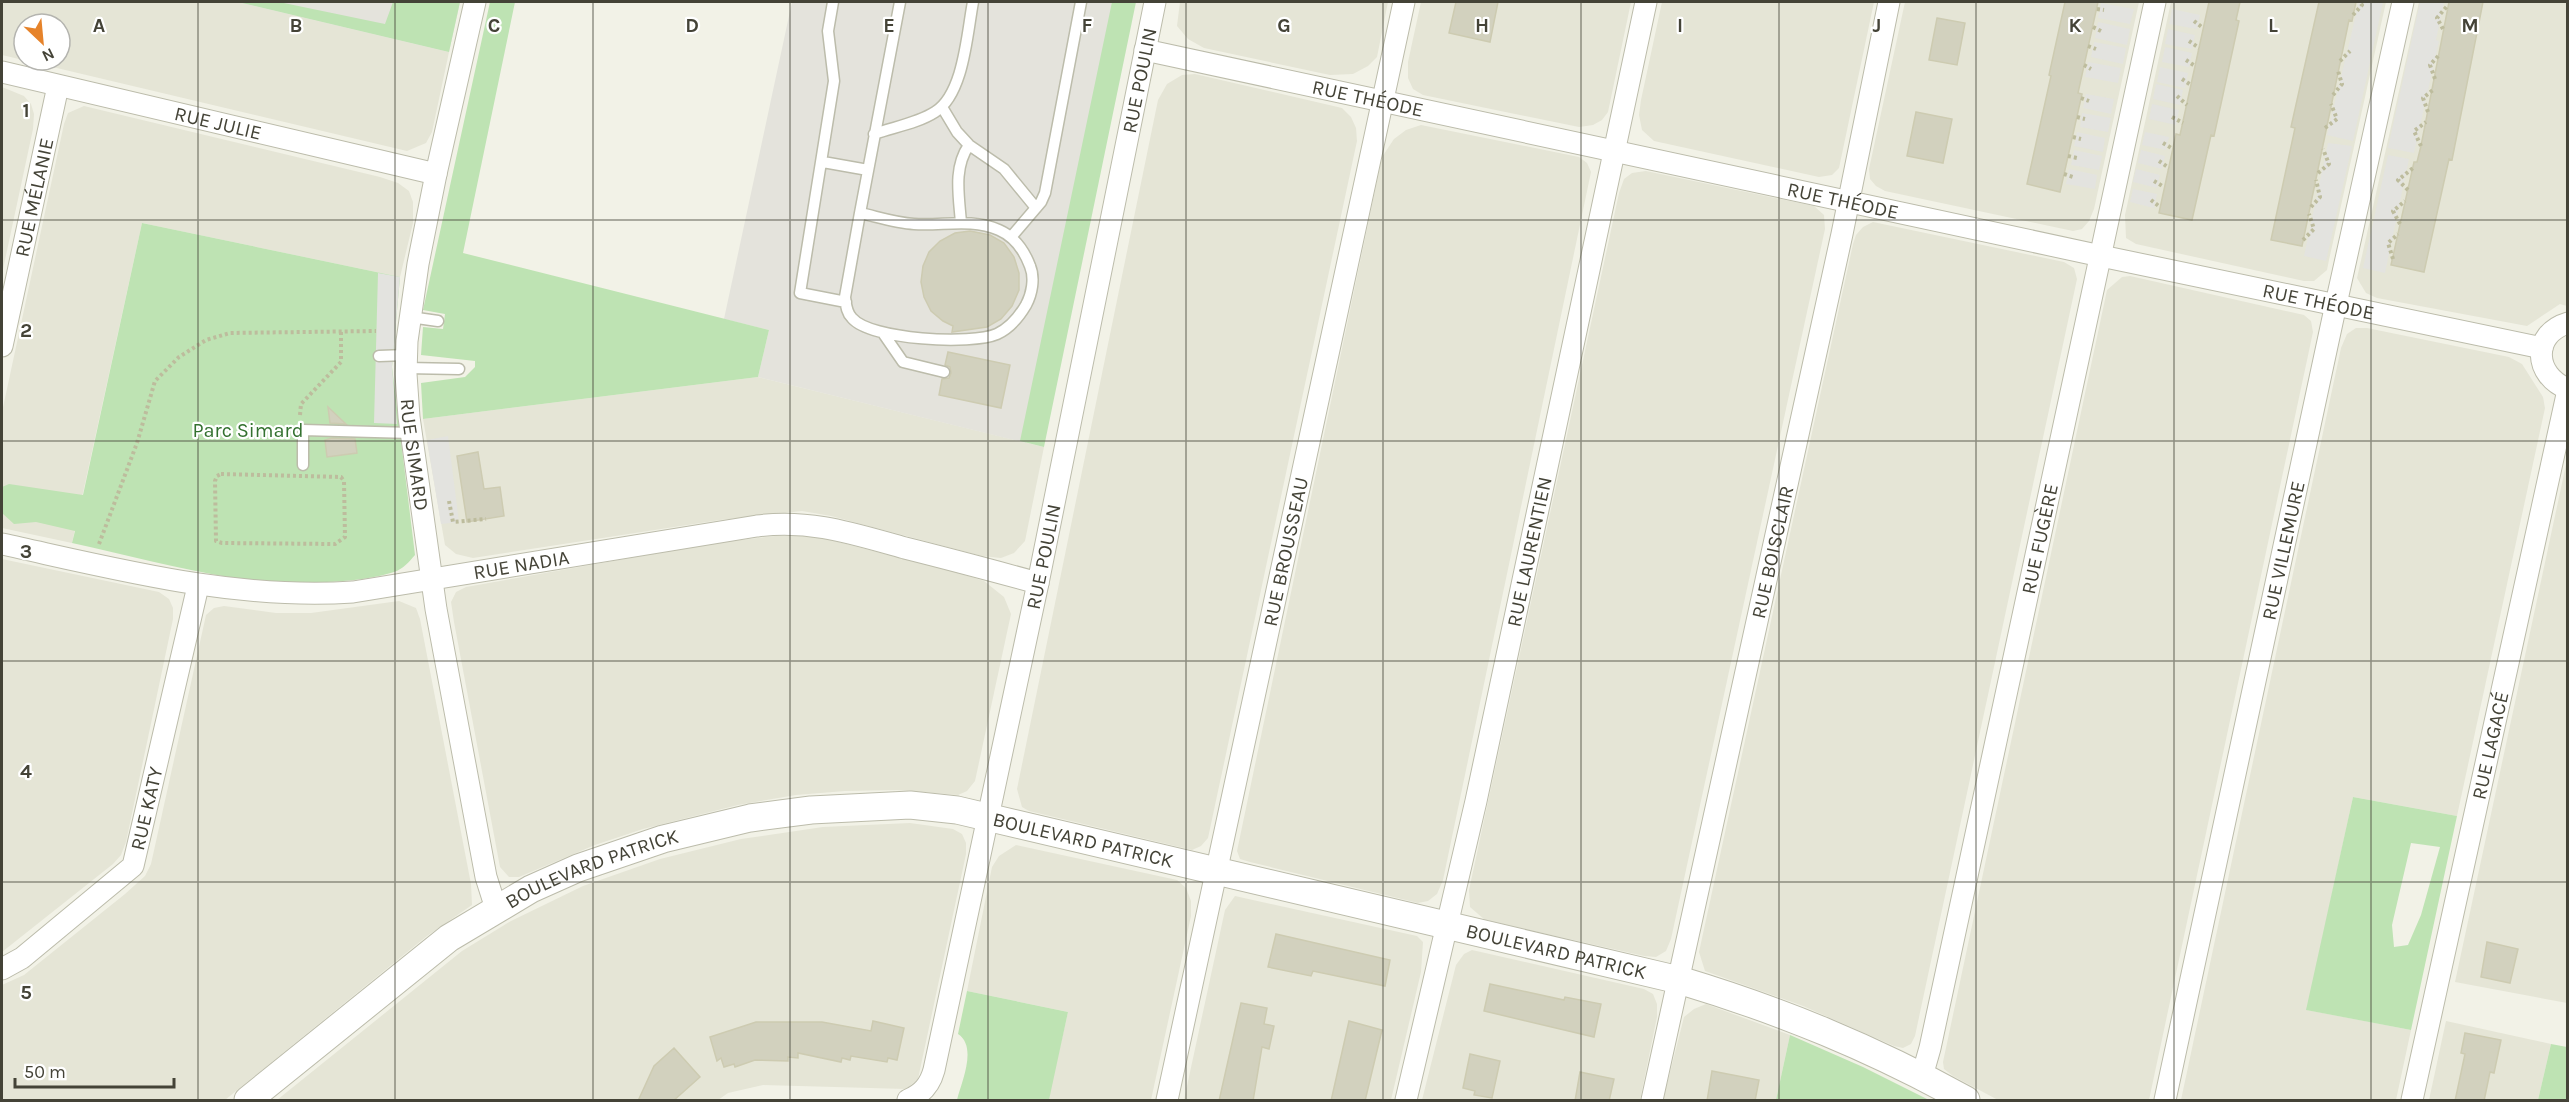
<svg xmlns="http://www.w3.org/2000/svg" width="2569" height="1102" font-family="Karla,sans-serif">
	<style>
		.residential { fill: #e5e5d6; fill-rule: evenodd }
		.industrial { fill: #e4e3dc }
		.green { fill: #bee3b3; fill-rule: evenodd }
		.parking { fill: #e3e3df }
		.building { fill: #d2d1be; stroke: #cdcbb1; stroke-width: 1.5 }
		.lines { fill: none; stroke-linecap: round; stroke-linejoin: round }
		.service-casing { stroke: #bcbcab; stroke-width: 13 }
		.minor-casing { stroke: #bcbcab; stroke-width: 23 }
		.tertiary-casing { stroke: #bcbcab; stroke-width: 29 }
		.path { stroke: #bdbc9d; stroke-width: 4; stroke-dasharray: 3 3; stroke-linecap: butt }
		.service { stroke: #fff; stroke-width: 10 }
		.minor { stroke: #fff; stroke-width: 21 }
		.tertiary { stroke: #fff; stroke-width: 27 }
		.grid { fill: none; stroke: #444337; stroke-width: 1.5; stroke-opacity: 0.55 }
		.labels { text-anchor: middle; dominant-baseline: central; stroke-width: 4.5; stroke-linejoin: round; paint-order: stroke }
		.street-label { font-size: 20px; fill: #444337; stroke: #fff }
		.park-label { font-size: 20px; fill: #33712f; stroke: #fff }
		.grid-label { font-size: 20px; text-anchor: middle; font-weight: bold; fill: #444337; stroke: #fff; stroke-width: 4.5; stroke-linejoin: round; paint-order: stroke }
	</style>
	<rect width="100%" height="100%" fill="#f2f2e7"/>
	<!-- residential -->
	<path class="residential" d="M2,2h236l211,50 -17,80 -6,11 -19,8 -405,-96zM24,24h36v36h-36z
		M1180,2h208l-11,55 -9,9 -15,8 -23,1 -126,-27 -16,-9 -11,-13z
		M1421,2h210l-23,110 -6,8 -9,5 -14,2 -156,-32 -10,-6 -5,-11v-16z
		M1662,2h212l-35,166 -7,7 -13,2 -165,-36 -12,-11 -3,-15 2,-15z
		M1905,2h234l-45,207 -5,12 -7,8 -9,2 -188,-40 -9,-5 -6,-7 -1,-10z
		M2171,2h215l-57,258 -2,10 -13,11h-10l-168,-37 -10,-6 -1,-23z
		M2419,2h148v304l-7,-2 -33,22 -150,-28 -11,-5 -9,-15z
		M1195,74l147,34 9,9 5,11 1,13 -149,697 -7,8 -9,4 -163,-39 -7,-4 -5,-18 141,-689 9,-16 15,-9z
		M2,87l22,9 7,8 3,10 -1,15 -31,145z
		M84,106l296,71 18,6 11,8 4,11v21l-13,54 -258,-54 -70,320 -70,-15v-116l62,-288 4,-11z
		M1421,125l158,32 8,6 4,9 -148,708 -6,14 -9,7 -10,2 -168,-41 -10,-3 -3,-8 145,-694 12,-18 12,-9z
		M1646,171l168,35 10,9 1,14 -154,710 -5,12 -10,6 -12,-1 -159,-36 -15,-13 -1,-17 150,-697 5,-14 8,-6z
		M1873,222l191,40 10,6 3,11 -162,757 -4,8 -8,4 -9,-2 -91,-40 -98,-35 -6,-19 154,-708 3,-9 7,-8z
		M2130,276l174,39 7,6 2,11 -164,768h-151l-45,-24 -9,-7 -1,-7 164,-772 15,-13z
		M2356,328h11l142,29 13,7 21,33 2,11 -88,408 -104,-19 -46,213 104,20 -15,70h-215l160,-752 6,-14z
		M758,377l286,70 -19,94 -11,12 -13,5 -19,-2 -151,-40 -29,-5 -82,9 -247,38 -17,-4 -11,-9 -22,-126z
		M2567,460v543l-112,-21z
		M775,536h40l144,37 25,8 20,16 7,17 -36,167 -8,10 -9,4 -61,-5 -52,1 -49,4 -58,10 -95,24 -48,16 -76,32h-10l-9,-10 -46,-245 -3,-20 5,-10 10,-5 249,-44z
		M2,559l157,33 10,7 4,9v11l-47,223 -5,13 -8,9 -111,88z
		M399,601l17,7 4,11 51,265 1,21 -45,31 -202,164h-223v-115l22,-10 101,-81 20,-18 6,-12 55,-249 8,-7 10,-2 52,7h35z
		M910,823l43,6 9,5 4,9v11l-48,225 -12,10 -143,-4 -35,8 -10,7h-441l185,-149 49,-30 72,-35 77,-27 81,-20 82,-12z
		M1016,845l161,35 9,8 5,13v15l-40,184h-103l20,-88 -101,-21 25,-124 7,-11z
		M1235,896l182,40 6,6 -2,30 -30,128h-207l41,-190z
		M1472,950l172,39 9,5 4,10v13l-17,83h-218l34,-135 8,-11z
		M1706,1004l84,31 -14,65h-113l21,-83 10,-8z
		M2446,1021l105,23 -13,56h-109z"/>
	<!-- industrial -->
	<path class="industrial" d="M238,2h222l-11,50z
		M792,2h326l-92,441 -268,-66 11,-47 -45,-11z"/>
	<!-- green -->
	<path class="green" d="M238,2h41l106,22 8,-22h67l-11,50z
		M490,2h25l-52,251 306,77 -11,47 -335,42 -2,-36 44,-6 10,-10v-6l-54,-6 2,-28 20,2 2,-15 -22,-4z
		M1112,2h24l-92,445 -24,-6z
		M142,223l258,54 -8,90 23,188c-6,7 -12,14 -21,17 -38,13 -120,13 -160,6 -54,-9 -108,-23 -162,-35l3,-12 -39,-9 -22,2 -12,-11v-26l7,-3 74,11z
		M2353,797l104,19 -46,214 -105,-20zM2411,843l29,4 -19,68 -13,30 -14,2 -2,-22z
		M967,991l101,21 -19,88h-92c4,-17 21,-53 1,-66z
		M1790,1035l73,32 66,33h-153z
		M2551,1044l16,3v53h-29z"/>
	<!-- parking -->
	<path class="parking" d="M2359,2h24l-30,139 -26,-6z
		M2420,2h24l-8,38 3,1 -25,112 -26,-5z
		M2101,3l33,6 -4,15 -32,-6z
		M2172,9l28,6 -3,14 -28,-5z
		M2098,22l32,7 -3,16 -32,-7z
		M2168,29l27,6 -3,14 -27,-5z
		M2094,42l32,6 -3,16 -32,-7z
		M2165,47l27,6 -3,14 -27,-5z
		M2088,62l33,6 -3,15 -33,-6z
		M2160,67l28,6 -3,15 -28,-6z
		M2156,84l27,6 -3,15 -27,-6z
		M2086,94l28,5 -3,15 -28,-6z
		M2152,104l27,6 -3,15 -27,-6z
		M2082,113l29,5 -3,14 -28,-5z
		M2077,132l28,6 -2,14 -29,-6z
		M2145,132l24,5 -3,13 -24,-5z
		M2328,143l24,3 -26,115 -22,-5z
		M2074,150l28,6 -3,14 -28,-5z
		M2141,150l24,6 -3,13 -24,-6z
		M2388,155l21,4 -24,114 -22,-5z
		M2069,169l28,6 -2,14 -29,-5z
		M2136,169l24,6 -3,13 -24,-6z
		M2133,189l24,5 -3,14 -24,-6z
		M378,273l22,4 -8,90 5,57 -23,-1z
		M448,436l11,86 -18,2 -14,-84z"/>
	<!-- building -->
	<path class="building" d="M1456,2h42l-8,40 -41,-9z
		M2065,2h33l-20,91 4,1 -22,98 -33,-8 24,-108 -2,-1z
		M2209,2h31l-4,18 3,1 -25,115 -3,-1 -19,85 -33,-7 17,-79 4,1z
		M2319,2h37l-4,19 -3,-1 -47,226 -31,-6 24,-112 -4,-1z
		M2449,2h34l-31,158 -3,-1 -25,113 -33,-7 23,-103h3l4,-16z
		M1937,18l28,5 -8,42 -28,-5z
		M1916,112l36,7 -9,44 -36,-7z
		M970,231l20,4 14,8 10,14 5,16v17l-7,16 -11,13 -14,8 -35,5 1,-6 -10,-5 -12,-10 -7,-14 -3,-15 2,-16 6,-14 11,-11 15,-8z
		M948,352l62,13 -9,43 -62,-13 3,-16 7,-1 2,-5 -1,-6 -5,-2z
		M328,407l18,17 -16,-1z
		M332,438l23,1 2,14 -30,4 -2,-17z
		M478,452l6,37 16,-2 4,29 -37,6 -10,-66z
		M1276,934l114,26 -5,26 -72,-15 -2,5 -43,-9z
		M2487,942l31,7 -8,34 -29,-6z
		M1490,984l74,16 1,-3 36,7 -7,33 -110,-26z
		M1241,1003l26,5 -3,16 10,2 -5,23 -7,-2 -9,54h-34z
		M873,1021l31,7 -7,32 -9,-2 -1,4 -36,-6 -1,4 -8,-2 -1,4 -43,-9v5l-10,-1v4l-33,-1 -20,7 -1,-3 -10,3 -3,-9 -4,3 -7,-24 46,-15h66l49,9z
		M1349,1021l33,9 -17,71h-34z
		M2465,1033l36,7 -7,33 -4,-1 -6,29h-29l10,-47 -4,-1z
		M674,1048l26,29 -27,24h-35l16,-35z
		M1470,1054l30,7 -8,37 -18,-3 1,-4 -12,-3z
		M1712,1071l47,9 -4,21h-48z
		M1580,1072l34,7 -5,22h-34z"/>
	<g class="lines">
		<defs>
			<path id="service" d="M833,2l-5,29 6,50 -34,212 46,9
				M942,107l15,25 12,13 35,24 32,39
				M874,134c20,-7 44,-11 61,-22 29,-18 32,-79 38,-110
				M823,162l45,8
				M860,213c18,4 36,10 54,11 29,2 57,-6 85,6 16,7 25,20 31,36 5,12 2,28 -4,39 -7,12 -16,23 -29,29 -25,11 -127,6 -145,-16 -6,-6 -6,-14 -7,-21z
				M860,213l40,-211
				M961,223c-2,-27 -8,-55 8,-78
				M1012,236l29,-34 4,-9 36,-191
				M410,317l28,4
				M883,333l20,29 41,10
				M379,356l27,-1
				M406,368l53,1
				M303,465v-35l108,3"/>
			<g id="minor">
				<path id="s1" d="M475,2l-39,172 -18,90 -11,77 -1,33 3,43 27,192 50,268 7,22 6,8"/>
				<path id="s2" d="M1145,50l956,206 441,92"/>
				<path id="s3" d="M2,72l434,102"/>
				<path d="M2568,323c-37,11 -34,53 0,66"/>
				<path id="s4" d="M2,346l56,-260"/>
				<path id="s5" d="M2,544c115,25 231,56 351,48l404,-66c54,-7 97,8 148,22 44,11 89,23 133,35"/>
				<path id="s6" d="M2,969l20,-11 111,-92 65,-280"/>
				<path id="s7" d="M1922,1076l8,-28 225,-1046"/>
				<path id="s8" d="M908,1100c14,-6 22,-15 26,-30l104,-487 117,-581"/>
				<path id="s9" d="M1167,1100l237,-1098"/>
				<path id="s10" d="M1406,1100l70,-299 170,-799"/>
				<path id="s11" d="M1652,1100l190,-866 47,-232"/>
				<path id="s12" d="M2165,1100l171,-796 67,-302"/>
				<path id="s13" d="M2412,1100l156,-710"/>
			</g>
			<g id="tertiary">
				<path id="s14" d="M248,1100l201,-162 82,-49 47,-21 85,-29 87,-21 61,-8 99,-5 47,5 722,170c103,31 193,68 287,120"/>
			</g>
		</defs>
		<!-- service casing -->
		<use href="#service" class="service-casing"/>
		<!-- minor casing -->
		<use href="#minor" class="minor-casing"/>
		<!-- tertiary casing -->
		<use href="#tertiary" class="tertiary-casing"/>
		<!-- path -->
		<path class="path" d="M2097,9l7,1
			M2353,15l9,-10 -3,-3
			M2194,21l9,7
			M2093,27l8,4
			M2443,29l-6,-11 11,-13
			M2189,41l10,7
			M2088,46l8,3
			M2186,60l9,6
			M2340,61l10,-10
			M2084,65l7,4
			M2182,79l9,6
			M2435,79l-5,-14 10,-11
			M2333,95l9,-11 -4,-13
			M2177,96l10,9
			M2081,98l8,3
			M2428,112l-5,-14 10,-8
			M2077,117l8,2
			M2172,117l11,6
			M2325,128l12,-9 -6,-15
			M2073,137l8,2
			M2163,143l10,6
			M2421,146l-7,-15 12,-9
			M2068,156l9,2
			M2159,161l10,7
			M2318,173l11,-9 -6,-15
			M2064,174l9,3
			M2154,181l10,6
			M2408,190l-10,-10 15,-12
			M2151,200l9,7
			M2311,207l9,-10 -4,-17
			M2400,224l-7,-13 12,-10
			M2303,240l11,-11 -5,-15
			M2393,259l-5,-16 10,-9
			M300,415l1,-11 40,-42v-31
			M221,474l120,3 3,4 1,56 -10,7 -113,-1 -6,-2 -1,-60 2,-5z
			M449,501l4,21 33,-3
			M99,544l38,-101 18,-62 24,-24 27,-17 24,-7 146,-2"/>
		<!-- service -->
		<use href="#service" class="service"/>
		<!-- minor -->
		<use href="#minor" class="minor"/>
		<!-- tertiary -->
		<use href="#tertiary" class="tertiary"/>
	</g>
	<!-- grid -->
	<path class="grid" d="M198,2v1098M395,2v1098M593,2v1098M790,2v1098M988,2v1098M1186,2v1098M1383,2v1098M1581,2v1098M1779,2v1098M1976,2v1098M2174,2v1098M2371,2v1098M2,220h2566M2,441h2566M2,661h2566M2,882h2566"/>
	<g class="labels">
		<!-- street labels -->
		<g class="street-label">
			<text stroke="none"><textPath href="#s8" startOffset="1052">RUE POULIN</textPath></text>
			<text stroke="none"><textPath href="#s2" startOffset="228">RUE THÉODE</textPath></text>
			<text stroke="none"><textPath href="#s3" startOffset="222">RUE JULIE</textPath></text>
			<text stroke="none"><textPath href="#s4" startOffset="152">RUE MÉLANIE</textPath></text>
			<text stroke="none"><textPath href="#s2" startOffset="714">RUE THÉODE</textPath></text>
			<text stroke="none"><textPath href="#s2" startOffset="1200">RUE THÉODE</textPath></text>
			<text stroke="none"><textPath href="#s1" startOffset="460">RUE SIMARD</textPath></text>
			<text stroke="none"><textPath href="#s7" startOffset="550">RUE FUGÈRE</textPath></text>
			<text stroke="none"><textPath href="#s9" startOffset="561">RUE BROUSSEAU</textPath></text>
			<text stroke="none"><textPath href="#s11" startOffset="561">RUE BOISCLAIR</textPath></text>
			<text stroke="none"><textPath href="#s12" startOffset="562">RUE VILLEMURE</textPath></text>
			<text stroke="none"><textPath href="#s10" startOffset="562">RUE LAURENTIEN</textPath></text>
			<text stroke="none"><textPath href="#s8" startOffset="566">RUE POULIN</textPath></text>
			<text stroke="none"><textPath href="#s5" startOffset="526">RUE NADIA</textPath></text>
			<text stroke="none"><textPath href="#s13" startOffset="363">RUE LAGACÉ</textPath></text>
			<text stroke="none"><textPath href="#s6" startOffset="226">RUE KATY</textPath></text>
			<text stroke="none"><textPath href="#s14" startOffset="922">BOULEVARD PATRICK</textPath></text>
			<text stroke="none"><textPath href="#s14" startOffset="418">BOULEVARD PATRICK</textPath></text>
			<text stroke="none"><textPath href="#s14" startOffset="1408">BOULEVARD PATRICK</textPath></text>
		</g>
		<!-- park labels -->
		<g class="park-label">
			<text x="248" y="430">Parc Simard</text>
		</g>
	</g>
	<g class="grid-label">
		<text x="99" y="32">A</text>
		<text x="296" y="32">B</text>
		<text x="494" y="32">C</text>
		<text x="692" y="32">D</text>
		<text x="889" y="32">E</text>
		<text x="1087" y="32">F</text>
		<text x="1284" y="32">G</text>
		<text x="1482" y="32">H</text>
		<text x="1680" y="32">I</text>
		<text x="1877" y="32">J</text>
		<text x="2075" y="32">K</text>
		<text x="2273" y="32">L</text>
		<text x="2470" y="32">M</text>
		<text x="26" y="117">1</text>
		<text x="26" y="337">2</text>
		<text x="26" y="558">3</text>
		<text x="26" y="778">4</text>
		<text x="26" y="999">5</text>
	</g>
	<!-- border -->
	<rect width="2569" height="1102" fill="none" stroke="#444337" stroke-width="6"/>
	<!-- north arrow -->
	<g transform="translate(42 42) rotate(154)"><circle r="28" fill="#ffffff" stroke="#b4b4af" stroke-width="1.5"/>
	<path d="M0-4.5L10 22L0 15L-10 22Z" fill="#e6832a"/>
	<text y="-9" font-size="16" font-weight="bold" text-anchor="middle" fill="#444337">N</text>
	</g>
	<!-- scale -->
	<path d="M15 1078v9h159v-9" fill="none" stroke="#444337" stroke-width="3"/>
	<text x="24" y="1078" font-size="18" fill="#444337" stroke="#ffffff" stroke-width="4.5" paint-order="stroke">50 m</text>
</svg>
